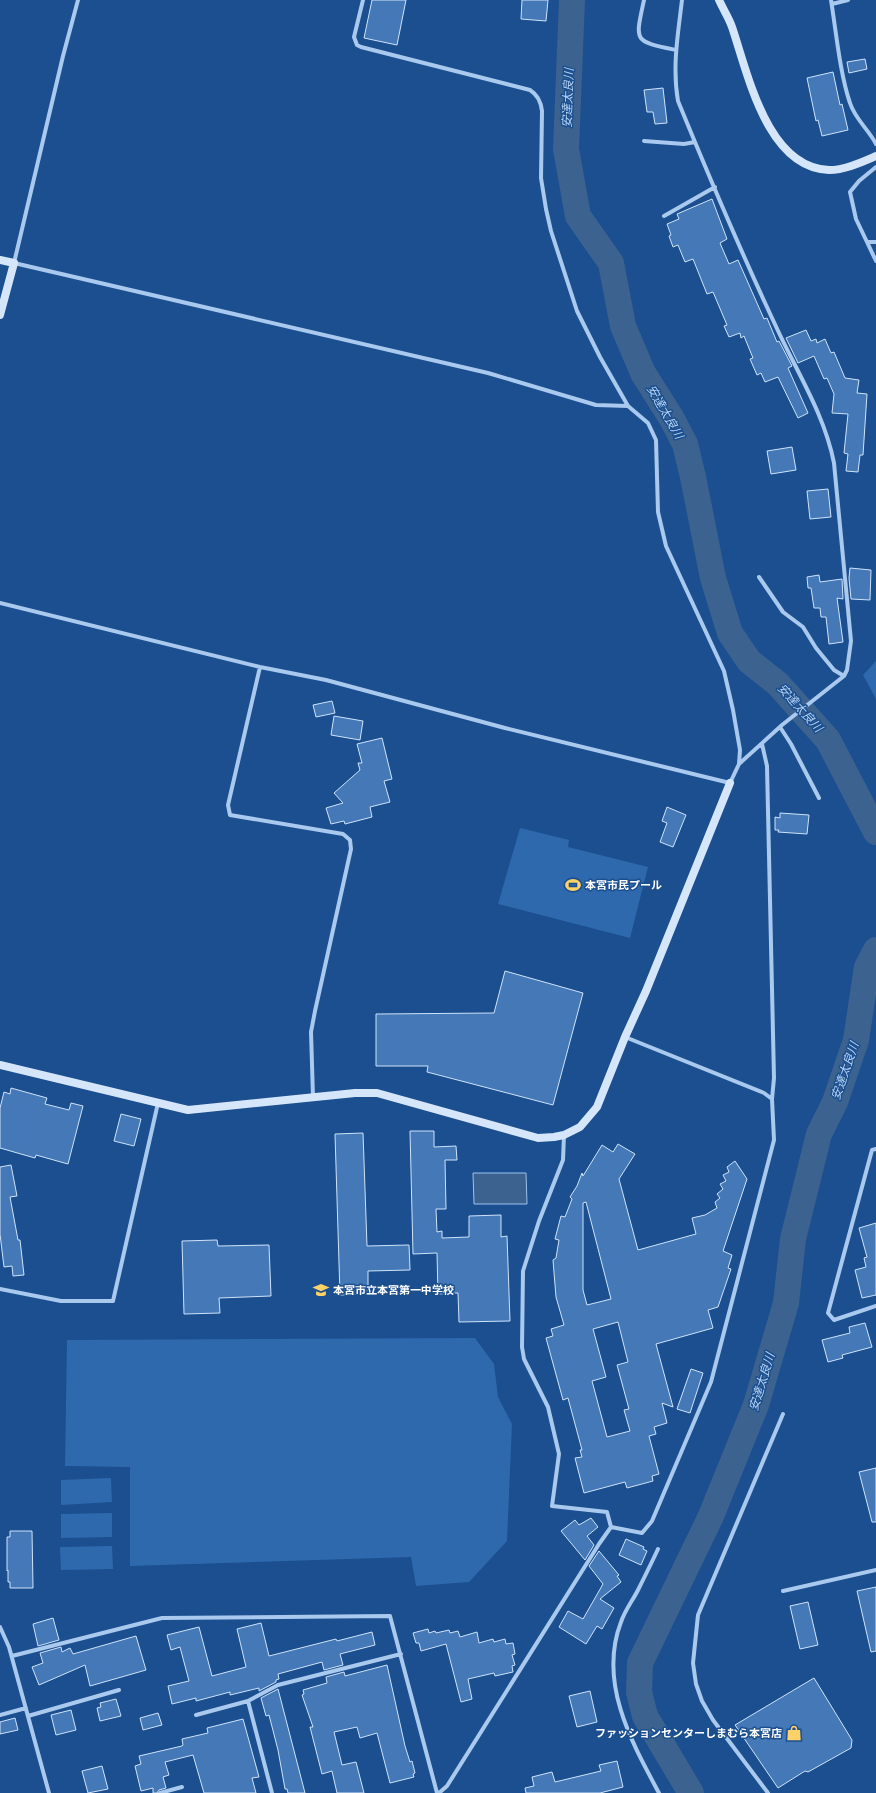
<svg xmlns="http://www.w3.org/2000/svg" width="876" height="1793" font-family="Raleway,'Noto Sans JP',sans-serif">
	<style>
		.green { fill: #2e69ad }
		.water { fill: #3c6290; stroke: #9cc4f0 }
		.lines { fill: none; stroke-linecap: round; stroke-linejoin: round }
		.river { stroke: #3c6290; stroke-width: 26 }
		.building { fill: #4478b7; stroke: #cfe3fa; fill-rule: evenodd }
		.street { stroke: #a9c9ee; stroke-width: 4 }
		.secondary { stroke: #d6e6fa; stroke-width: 8 }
		.labels { text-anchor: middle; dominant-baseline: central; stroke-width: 3; stroke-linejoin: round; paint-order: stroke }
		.poi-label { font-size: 11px; font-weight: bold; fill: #fff; stroke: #1b4f8f; text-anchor: start }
		.water-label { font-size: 12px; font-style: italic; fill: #b5d3f5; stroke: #1b4f8f }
	</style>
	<rect width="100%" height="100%" fill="#1b4f8f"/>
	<!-- green -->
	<path class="green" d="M876,661v38l-13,-24z
		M520,828l49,12 -1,7 80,20 -18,71 -132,-34z
		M475,1338l19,26 4,33 14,27 -5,117 -38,41 -53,4 -5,-29 -281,9v-99l-65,-1 2,-126z
		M111,1478l1,24 -51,3v-25z
		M112,1513v24l-51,1v-24z
		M112,1546l1,23 -52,1 -1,-23z"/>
	<!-- water -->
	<path class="water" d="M473,1173h53l1,31h-53z"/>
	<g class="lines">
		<!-- river -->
		<path class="river" d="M572,0l-6,149 12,67 33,47 12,63 20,47 29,46 13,25 8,33 20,101 17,55 19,28 29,23 50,56 48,92
			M691,1793l-46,-77 -6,-24 1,-29 71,-147 45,-111 30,-102 7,-64 26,-105 16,-32 21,-62 11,-73 9,-17"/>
	</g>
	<!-- building -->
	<path class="building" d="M372,0h34l-9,45 -33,-7z
		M522,0h26l-2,21 -25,-2z
		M865,59l2,10 -18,4 -2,-11z
		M833,72l7,33 2,-1 6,26 -26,6 -4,-16 -2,1 -9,-43z
		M663,88l4,35 -12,1 -2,-12h-6l-3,-22z
		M712,199l15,40 -7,4 9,21 9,-4 26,59 3,-1 10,24 2,-1 13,25 -4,2 20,45 -10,5 -20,-41 -13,5 -4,-9 -4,2 -7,-16 3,-1 -9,-22 -3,2 -1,-5 -11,4 -5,-11 3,-1 -14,-33 -6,2 -14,-35 -8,3 -7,-17 -5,2 -4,-11 2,-1 -4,-11 12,-5 -2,-5z
		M806,330l5,11 5,-2 1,4 8,-4 6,14 3,-1 11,26 14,2 -2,13 10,1 -4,61h-3l-2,17 -12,-1 2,-17 -4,-1 4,-39 -16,-1 2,-19 -7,-16 -3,1 -10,-23 -16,7 -12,-25z
		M792,447l4,23 -25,4 -4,-23z
		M828,489l3,28 -21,2 -3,-28z
		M850,568l21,2 -1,30 -19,-1 -2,-21z
		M819,575l1,7 22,-3 1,20 -6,-1 6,44 -14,2 -3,-27h-5l-1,-9h-6l-3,-20h-3l-1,-11z
		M332,701l3,12 -19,4 -3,-12z
		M334,716l29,5 -3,19 -29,-5z
		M382,738l10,41 -8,2 6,21 -20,5 2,10 -27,7 -1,-3 -13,3 -5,-16 17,-5 -9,-10 26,-23 -2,-7h4l-5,-19z
		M667,807l19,8 -13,32 -13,-5 7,-19 -5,-2z
		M780,813l29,2 -2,19 -29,-2 1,-2h-4v-13l5,1z
		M505,971l78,22 -30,112 -126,-33 1,-6h-52v-52l118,-1z
		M11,1088l36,10 -2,6 24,6 2,-7 12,3 -15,58 -32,-9 -1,3 -35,-10v-40l4,-16 6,2z
		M121,1114l20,5 -7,27 -20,-5z
		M410,1131h24v16l22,-1 1,14h-12l1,49h-10l1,23 5,-1v7l27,-1v-21l32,-1v22l6,-1 3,85 -51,1 -1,-29 -20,1 -1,-41 -24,1z
		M363,1133l4,113 42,-1 1,25 -42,1v23l-28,1 -5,-161z
		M618,1144l17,10 -16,25 19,71 58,-16 -4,-16 13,-3 12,-7 -2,-6 5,-4 -3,-4 6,-5 -3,-5 6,-3 -3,-6 6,-3 -2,-5 8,-6 12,18 -24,72 9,4 -4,13 3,1 -13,38 -10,3 5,18 -57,16 17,63 -11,-4 5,20 -13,4 2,7 -7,2 10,38 -7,2 1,5 -26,7 -2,-6 -41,11 -9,-35 7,-1 -2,-7h2l-14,-52 -5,2 -17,-62 7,-2 -2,-7 13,-4 -8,-28 -3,-37 3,-2 3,-18 -4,-1 6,-23 4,1 7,-18 -2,-2 7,-11 5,-13 1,3 19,-31 11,7zM586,1202l25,97 -24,6 -4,-15v-87zM618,1322l10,40 -11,3 12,44 -5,1 6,21 -23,6 -15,-56 14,-4 -13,-48z
		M11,1165l6,31 -7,1 8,43h2l4,35 -11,1 -1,-10 -8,1 -4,-33v-67z
		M876,1223v72l-14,3 -7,-28 11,-3 -2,-9 3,-1 -8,-29z
		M217,1240l1,6 51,-1 2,51 -52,2 1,15 -36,1 -2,-73z
		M865,1323l7,24 -30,8 1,3 -15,4 -6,-22 28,-7 -1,-6z
		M691,1369l12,4 -13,40 -13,-4z
		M876,1468v54h-4l-13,-50z
		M591,1518l7,9 -11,9 7,9 -9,15 -24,-29 14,-11 4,5z
		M10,1531h22l1,57h-23v-6h-2v-12l-1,1v-34h3z
		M626,1539l18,8 -1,2 4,2 -6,14 -22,-10z
		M599,1551l20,24 -2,1 4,6 -21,17 14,9 -12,21 -5,-3 -11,18 -27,-17 9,-16 15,8 20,-35 -14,-18z
		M876,1587v64l-5,1 -14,-61z
		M808,1602l10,43 -18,4 -10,-43z
		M53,1618l6,22 -21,6 -5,-22z
		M261,1623l8,33 67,-17 1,2 35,-9 3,13 -35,9 3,11 -19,5 -2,-8 -44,12 1,5 -3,1v2l-17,9v-3l-29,7v-3l-34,9v-3l-24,6 -4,-18 21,-5 -9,-34 -9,3 -4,-15 32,-8 13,49 34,-9 -9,-38z
		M428,1629l1,4 6,-2 1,2 13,-3 1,3 8,-2 2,6 17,-5 2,11 14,-4 1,3 11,-3 1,5 7,-1 2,11 -3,1 3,10 -3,1 1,6 -18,4 -1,-3 -26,6 4,20 -11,3 -15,-58 -25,7 -2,-8h-3l-3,-10z
		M136,1636l10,34 -56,16 -5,-21 -46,20 -7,-18 11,-4 -3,-10 21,-6 1,5 8,-4 3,6z
		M387,1665l18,81 5,16 2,-1 3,12 -2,1 1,3 -24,6 -13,-50 -17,5 -3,-11 -23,5 8,33 14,-3 8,31h-27l-5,-22 -10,3 -12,-47h3l-11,-32 2,-1 -1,-4 24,-7 -1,-6 18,-5 1,4z
		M814,1678l38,62 -1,8 -43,24 -3,-1 -27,17 -43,-63z
		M278,1689l27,104h-17l-1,-4h-2l-7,-39 -9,-35 -3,1 -5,-18z
		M590,1691l7,31 -20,5 -8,-31z
		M116,1699l5,17 -21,5 -3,-13 4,-1 -1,-4z
		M71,1710l5,20 -20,5 -5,-20z
		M158,1713l4,12 -19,5 -3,-12z
		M15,1718l3,12 -18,4v-12z
		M243,1719l16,58 -7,1 4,15h-52l-11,-38 -28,7 4,13 -6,2 3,11 -7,2 -2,3h-4v-5l-12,3 -6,-25 6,-2 -2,-8 43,-10 1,-1 -1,-6 26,-6 -1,-5z
		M617,1761l6,26 -23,6h-74l-1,-5 9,-2 -2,-9 20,-5 3,10 46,-11 -2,-6z
		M102,1766l6,23 -20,4 -6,-22z"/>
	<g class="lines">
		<!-- street -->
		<path class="street" d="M78,0l-15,56 -49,207 474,110 108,32 32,1 20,17 8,17 2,72 8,34 58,125 9,39 7,40 -1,14
			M363,0l-9,37 3,8 4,2 169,43c8,5 11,12 12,21l-1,67 5,31 5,22 26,80 23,46 28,49
			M644,0c-9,42 -11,41 32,50
			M831,0c5,31 9,74 19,103 5,16 19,27 26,41
			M832,4l16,-4
			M644,141l40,3 11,-2
			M876,167l-17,14 -9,11 6,27 11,23h9
			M664,216l51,-29
			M867,242l9,19
			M759,577l24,35 20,15 13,21 18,22 10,6
			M0,603l260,64 66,13 179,48 225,55 9,-19 43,-39 62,-49 3,-6 4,-29 -17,-178c-9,-46 -34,-86 -54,-128 -36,-76 -70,-156 -102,-234 -6,-34 0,-67 4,-101
			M260,667l-32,138 2,10 113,19 7,6 1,9 -36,162 -4,21 2,65
			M780,727l11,17 28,54
			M762,744l5,22 7,312 -2,21
			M564,1135l-1,25 -24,61 -16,50 -1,76 2,12 24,48 11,47 -7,52 55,6 4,15
			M876,1149l-4,1 -44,163 6,7 42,-14
			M0,1289l61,12h52l45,-198
			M658,1549c-6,13 -13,27 -20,41 -5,10 -13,20 -17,32 -23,60 10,119 38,171
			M783,1591l93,-21
			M0,1627l9,20 40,146
			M12,1656l150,-38 228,-2 47,177
			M248,1701l24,92
			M0,1715l26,-7
			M196,1715l52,-14 30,-16 123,-31
			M28,1716l91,-26
			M160,1793l22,-6
			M439,1793l8,-7 152,-242 12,-17 31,6 10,-12 59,-139 63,-242 -2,-41 -8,-6 -139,-56
			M768,1793l-55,-73 -11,-19 -6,-17 -3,-21 5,-48 85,-201"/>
		<!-- secondary -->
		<path class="secondary" d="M719,0c4,9 10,18 13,27 16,47 35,141 97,143 16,0 33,-8 47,-14
			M0,260l14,3 -14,52
			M0,1065l188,45 167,-17h22l161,45 16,-1 10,-2 16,-8 17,-20 28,-70 21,-46 84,-208"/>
	</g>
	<!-- icons -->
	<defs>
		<symbol id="stadium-bare" viewBox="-9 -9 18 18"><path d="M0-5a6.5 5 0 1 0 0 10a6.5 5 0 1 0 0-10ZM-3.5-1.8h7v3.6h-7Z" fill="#ffd166" stroke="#1b4f8f" stroke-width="2.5" paint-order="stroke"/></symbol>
		<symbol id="school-bare" viewBox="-9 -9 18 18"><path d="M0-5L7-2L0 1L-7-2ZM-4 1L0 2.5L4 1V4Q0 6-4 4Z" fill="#ffd166" stroke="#1b4f8f" stroke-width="2.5" paint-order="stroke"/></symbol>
		<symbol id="shop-bare" viewBox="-9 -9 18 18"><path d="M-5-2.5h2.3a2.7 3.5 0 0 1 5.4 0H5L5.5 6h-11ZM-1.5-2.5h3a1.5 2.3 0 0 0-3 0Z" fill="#ffd166" stroke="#1b4f8f" stroke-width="2.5" paint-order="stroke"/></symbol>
	</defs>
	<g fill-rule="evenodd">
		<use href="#stadium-bare" x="562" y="874" width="22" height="22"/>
		<use href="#school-bare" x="310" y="1279" width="22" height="22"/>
		<use href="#shop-bare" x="783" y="1722" width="22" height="22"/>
	</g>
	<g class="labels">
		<!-- poi labels -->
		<g class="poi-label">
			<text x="585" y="885">本宮市民プール</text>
			<text x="333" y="1290">本宮市立本宮第一中学校</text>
			<text x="782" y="1733" text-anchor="end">ファッションセンターしまむら本宮店</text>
		</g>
		<!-- water labels -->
		<g class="water-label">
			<text transform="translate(568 98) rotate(-88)">安達太良川</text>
			<text transform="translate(665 412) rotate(60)">安達太良川</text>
			<text transform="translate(800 708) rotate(48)">安達太良川</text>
			<text transform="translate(845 1071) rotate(-71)">安達太良川</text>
			<text transform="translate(762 1382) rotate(-73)">安達太良川</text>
		</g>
	</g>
</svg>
